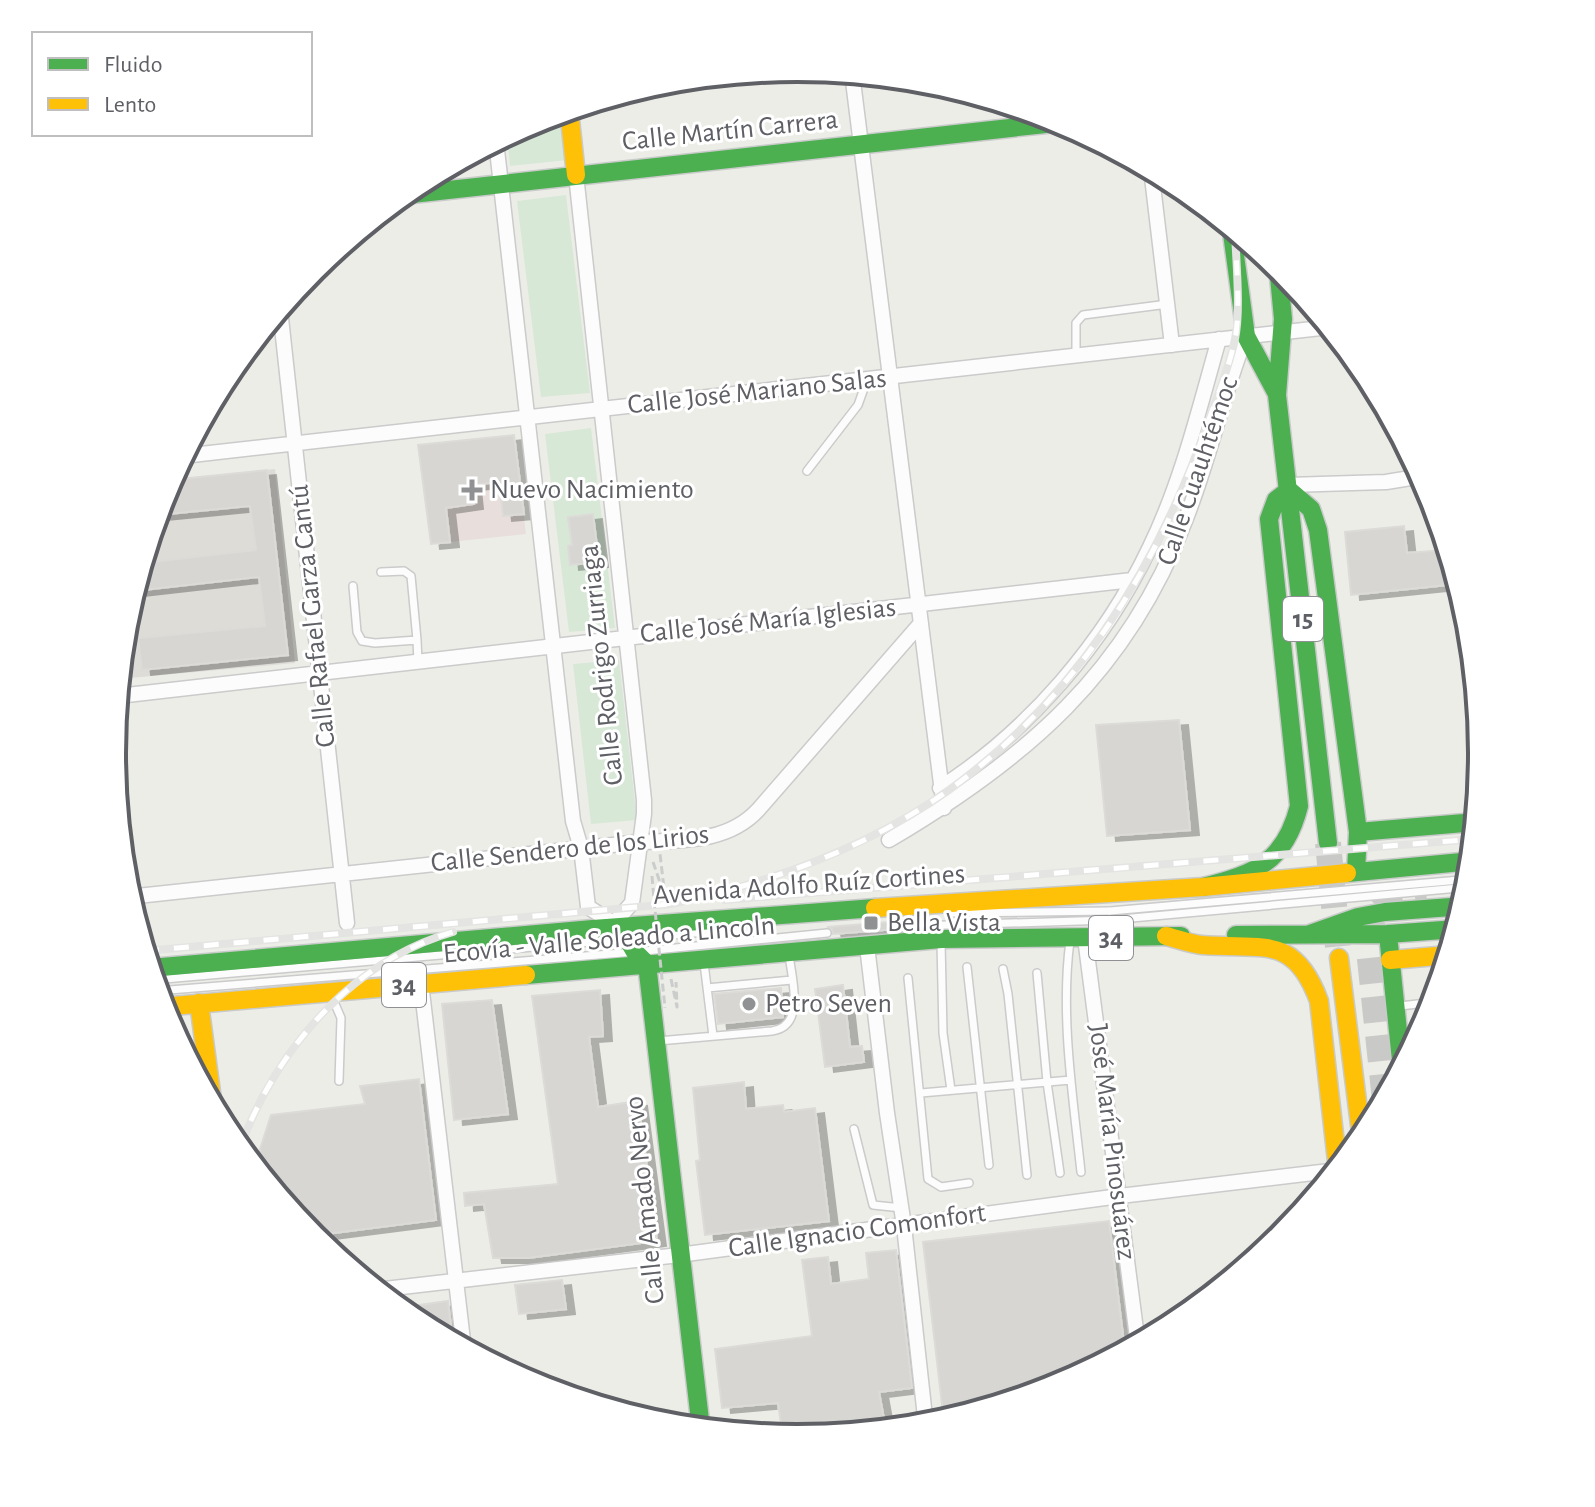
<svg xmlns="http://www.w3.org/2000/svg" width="1595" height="1507" font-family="'Alegreya Sans',sans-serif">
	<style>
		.education { fill: #dddcd7 }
		.medical { fill: #e8dfdc }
		.green { fill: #d7e8d6 }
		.building { fill: #d7d6d3; stroke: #dcdbd8; stroke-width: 2; filter: url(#shadow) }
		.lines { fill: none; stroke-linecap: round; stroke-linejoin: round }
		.highway-tunnel { stroke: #c9cac7; stroke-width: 26; stroke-dasharray: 26 13; stroke-linecap: butt }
		.lane-casing { stroke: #cacbca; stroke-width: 10 }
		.street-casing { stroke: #cacbca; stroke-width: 17 }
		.fast-casing { stroke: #c9caca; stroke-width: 21 }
		.slow-casing { stroke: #c9caca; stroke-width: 21 }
		.path { stroke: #cacdcb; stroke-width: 3; stroke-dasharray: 8 4; stroke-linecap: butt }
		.lane { stroke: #fcfcfc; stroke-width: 7 }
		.street { stroke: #fcfcfc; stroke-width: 14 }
		.fast { stroke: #4caf50; stroke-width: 18 }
		.slow { stroke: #ffc107; stroke-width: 18 }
		.rail-casing { stroke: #e4e4e3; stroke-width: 8 }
		.rail { stroke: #fff; stroke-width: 5; stroke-dasharray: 15; stroke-linecap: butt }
		.lane-bridge-casing { stroke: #cacbca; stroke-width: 10; stroke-linecap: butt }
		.path-bridge { stroke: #cacdcb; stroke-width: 3; stroke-dasharray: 8 4; stroke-linecap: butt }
		.lane-bridge { stroke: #fcfcfc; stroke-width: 7 }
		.poi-dot { fill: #909193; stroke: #fff; stroke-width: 3 }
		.labels { text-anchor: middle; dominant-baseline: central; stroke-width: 6; stroke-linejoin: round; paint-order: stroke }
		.shield { fill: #fff; stroke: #8e9093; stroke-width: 2 }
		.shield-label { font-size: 26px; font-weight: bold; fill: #5e6065 }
		.street-label { font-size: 28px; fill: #5e6065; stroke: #fff }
		.poi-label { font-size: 28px; fill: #5e6065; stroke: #fff; text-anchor: start }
		.rim { fill: none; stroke: #5e6065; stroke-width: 4 }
	</style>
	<defs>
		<filter id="shadow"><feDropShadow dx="9" dy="5" stdDeviation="0" flood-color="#0004"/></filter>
	</defs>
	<rect width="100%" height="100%" fill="#edede8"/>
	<!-- education -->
	<path class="education" d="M275,469l20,194 -176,16 6,-60 39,-128 6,-11z"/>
	<!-- medical -->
	<path class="medical" d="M514,435l12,99 -95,10 -13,-99z"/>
	<!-- green -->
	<path class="green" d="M562,112l6,48 -58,6 -3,-31 29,-15z
		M566,195l24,198 -49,4 -24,-196z
		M591,428l24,200 -46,4 -24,-198z
		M619,660l18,160 -46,4 -18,-160z"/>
	<!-- building -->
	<path class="building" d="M514,435l10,79 -21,2 -4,-34 -27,3 2,19 -28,4 4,34 -19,2 -13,-99z
		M267,470l21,185 -146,15 -4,-32 127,-12 -6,-49 -125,14 8,-28 114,-13 -6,-44 -93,9 13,-35z
		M593,514l6,48 -29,3 -2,-19 4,-1 -4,-28z
		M1404,526l3,27 36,-3 4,35 -96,10 -6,-63z
		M1179,720l11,110 -83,6 -11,-111z
		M915,920l-5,2 -1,6 -76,6 -1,-5 -5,-2z
		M843,985l7,62 12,-1 2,16 -39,5 -10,-78z
		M781,988l2,29 -65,7 -4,-30z
		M600,990l3,46 -14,1 9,70 40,-6 19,140 -129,17h-35l-9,-54 -19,2 -1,-13 94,-9 -26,-188z
		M492,1000l16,114 -54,6 -12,-116z
		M419,1079l17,141 -125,16 -48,-58 -3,-29 11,-34 94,-11 -5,-18z
		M744,1082l2,27 37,-4 1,7 31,-4 14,113 -124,14 -9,-74 4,-1 -7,-72z
		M1109,1221l16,131 -66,35 -115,35 -21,-180z
		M896,1250l16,138 -33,4 7,38 -89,9 -14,-1 -5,-35 -56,5 -7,-59 97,-13 -10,-76 26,-3 3,27 38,-5 -3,-26z
		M562,1280l4,29 -47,5 -4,-29z
		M448,1301l5,42 -37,-20 -18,-15z"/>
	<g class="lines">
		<!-- highway-tunnel -->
		<path class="highway-tunnel" d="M1328,843l10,104
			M1385,1100l-16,-150c1,-47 14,-53 57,-58"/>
		<defs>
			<path id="lane" d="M1076,355v-32l7,-8 85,-11
				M807,471l51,-66 9,-25
				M353,586l4,46 5,9 13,2 42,-3 -6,-64 -7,-5 -23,1
				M417,640l1,22
				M949,913l161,-2
				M915,926l195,-6
				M1070,941c-10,74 3,156 11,231
				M941,942l2,91 8,57
				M704,963l9,73
				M967,967l22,198
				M1003,969l5,25 19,181
				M1037,973l10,109 13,91
				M908,978l20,201 13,8 28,-4
				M153,980l587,-51
				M707,988l85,-8
				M157,991l478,-39 192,-19
				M332,997l9,21 -2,63
				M1400,1006l35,-4
				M658,1041l114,-10c34,-5 20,-51 17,-76
				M921,1093l150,-13
				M854,1129l19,76 29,3"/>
			<path id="street" d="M852,73l92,735
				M496,141l77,680 8,27 7,59 33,21
				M1151,169l21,176
				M576,175l68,625v14l-12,89 -17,19
				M280,309l67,614
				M183,456l1147,-129
				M1288,485l98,-3 37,-6
				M118,696l1014,-116
				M940,788c89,-57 165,-146 210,-241 32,-66 49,-138 69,-208
				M889,840c136,-80 238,-167 296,-319 24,-60 37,-124 61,-185
				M128,897l512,-55c43,-2 87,1 118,-32l163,-187
				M1085,938l53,407
				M867,946l20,167 17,113 22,200
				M421,983l43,366
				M376,1290l303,-35 441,-59 218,-26"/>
			<path id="fast" d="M403,195l661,-73
				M1231,226l15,110 31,58
				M1278,266l5,53 -6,76 51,448
				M1358,832l118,-10
				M1347,873l125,-12
				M1203,887c52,-13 82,-25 96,-81l-30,-287 7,-19 13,-10 22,19 7,21 40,302 -2,40
				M621,928l14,24 12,12 54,465
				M1310,934l48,-17 27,-5 79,-6
				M1388,934l14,136
				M1236,935l152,-1 69,-5
				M150,968l443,-39 282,-21
				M526,975l415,-36 240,-3"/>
			<path id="slow" d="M569,110l7,65
				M875,908l328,-21 144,-14
				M1166,936c12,3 24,8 36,9 60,5 92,-12 117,56l19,169
				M1339,958l23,183
				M1390,960l59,-5
				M199,1003l14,104
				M161,1007l365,-32
				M1385,1100v2"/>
		</defs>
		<!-- lane casing -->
		<use href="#lane" class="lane-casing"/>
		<!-- street casing -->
		<use href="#street" class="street-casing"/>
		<!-- fast casing -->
		<use href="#fast" class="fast-casing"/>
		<!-- slow casing -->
		<use href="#slow" class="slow-casing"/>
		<!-- path -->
		<path class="path" d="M653,862l12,35 -5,-43
			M652,876l2,24
			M671,979l6,28 -1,-25"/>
		<!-- lane -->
		<use href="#lane" class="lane"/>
		<!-- street -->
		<use href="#street" class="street"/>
		<!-- fast -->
		<use href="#fast" class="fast"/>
		<!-- slow -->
		<use href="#slow" class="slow"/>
		<defs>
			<path id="rail" d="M725,900l750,-61
				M144,951l527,-47c98,-21 195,-55 278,-114 127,-92 207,-219 258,-365 10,-28 22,-57 28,-86 6,-30 1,-77 0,-109
				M240,1149c5,-17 14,-35 22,-51 41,-77 107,-142 191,-166"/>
		</defs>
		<!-- rail casing -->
		<use href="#rail" class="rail-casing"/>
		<!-- rail -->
		<use href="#rail" class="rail"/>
		<defs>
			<path id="lane-bridge" d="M1110,911l361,-32
				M1110,920l360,-33"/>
		</defs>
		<!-- lane-bridge casing -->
		<use href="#lane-bridge" class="lane-bridge-casing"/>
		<!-- path-bridge -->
		<path class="path-bridge" d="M654,900l11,108"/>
		<!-- lane-bridge -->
		<use href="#lane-bridge" class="lane-bridge"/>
	</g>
	<!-- markers -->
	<g class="poi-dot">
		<path d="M468 478h8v8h8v8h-8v8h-8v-8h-8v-8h8z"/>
		<rect x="863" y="915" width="16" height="16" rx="4"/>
		<circle cx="749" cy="1004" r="8"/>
	</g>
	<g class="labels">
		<!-- shield labels -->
		<g class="shield">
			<rect x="1283" y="597" width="40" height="44" rx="6"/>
			<rect x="1089" y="916" width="44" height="44" rx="6"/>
			<rect x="382" y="963" width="44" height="44" rx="6"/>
		</g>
		<g class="shield-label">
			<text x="1303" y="619">15</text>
			<text x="1111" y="938">34</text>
			<text x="404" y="985">34</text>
		</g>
		<!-- street labels -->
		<g class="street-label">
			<text transform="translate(730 131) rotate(-6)">Calle Martín Carrera</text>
			<text transform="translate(757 392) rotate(-6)">Calle José Mariano Salas</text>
			<text transform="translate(1198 471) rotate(-71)">Calle Cuauhtémoc</text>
			<text transform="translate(313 616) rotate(-96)">Calle Rafael Garza Cantú</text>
			<text transform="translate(768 621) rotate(-6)">Calle José María Iglesias</text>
			<text transform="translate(602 665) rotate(-96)">Calle Rodrigo Zurriaga</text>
			<text transform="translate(570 849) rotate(-6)">Calle Sendero de los Lirios</text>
			<text transform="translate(809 885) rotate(-4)">Avenida Adolfo Ruíz Cortines</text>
			<text transform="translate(609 940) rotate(-5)">Ecovía - Valle Soleado a Lincoln</text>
			<text transform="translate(1112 1142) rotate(83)">José María Pinosuárez</text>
			<text transform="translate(645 1200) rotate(-96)">Calle Amado Nervo</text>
			<text transform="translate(857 1231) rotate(-8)">Calle Ignacio Comonfort</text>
		</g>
		<!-- poi labels -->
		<g class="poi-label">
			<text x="490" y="490">Nuevo Nacimiento</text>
			<text x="887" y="923">Bella Vista</text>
			<text x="765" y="1004">Petro Seven</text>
		</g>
	</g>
	<!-- crop -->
	<path d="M0 0H1595V1507H0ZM126 753a671 671 0 1 1 1342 0a671 671 0 1 1-1342 0Z" fill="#fff" fill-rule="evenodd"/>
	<path class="rim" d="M126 753a671 671 0 1 1 1342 0a671 671 0 1 1-1342 0Z"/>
	<!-- legend -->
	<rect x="32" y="32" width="280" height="104" fill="#ffffff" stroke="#bfbfc1" stroke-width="2"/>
	<rect x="48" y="58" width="40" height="12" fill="#4caf50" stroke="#bfbfc1" stroke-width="2"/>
	<text x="104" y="72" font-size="24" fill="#5e6065">Fluido</text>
	<rect x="48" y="98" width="40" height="12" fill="#ffc107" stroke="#bfbfc1" stroke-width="2"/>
	<text x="104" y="112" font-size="24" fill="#5e6065">Lento</text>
</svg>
